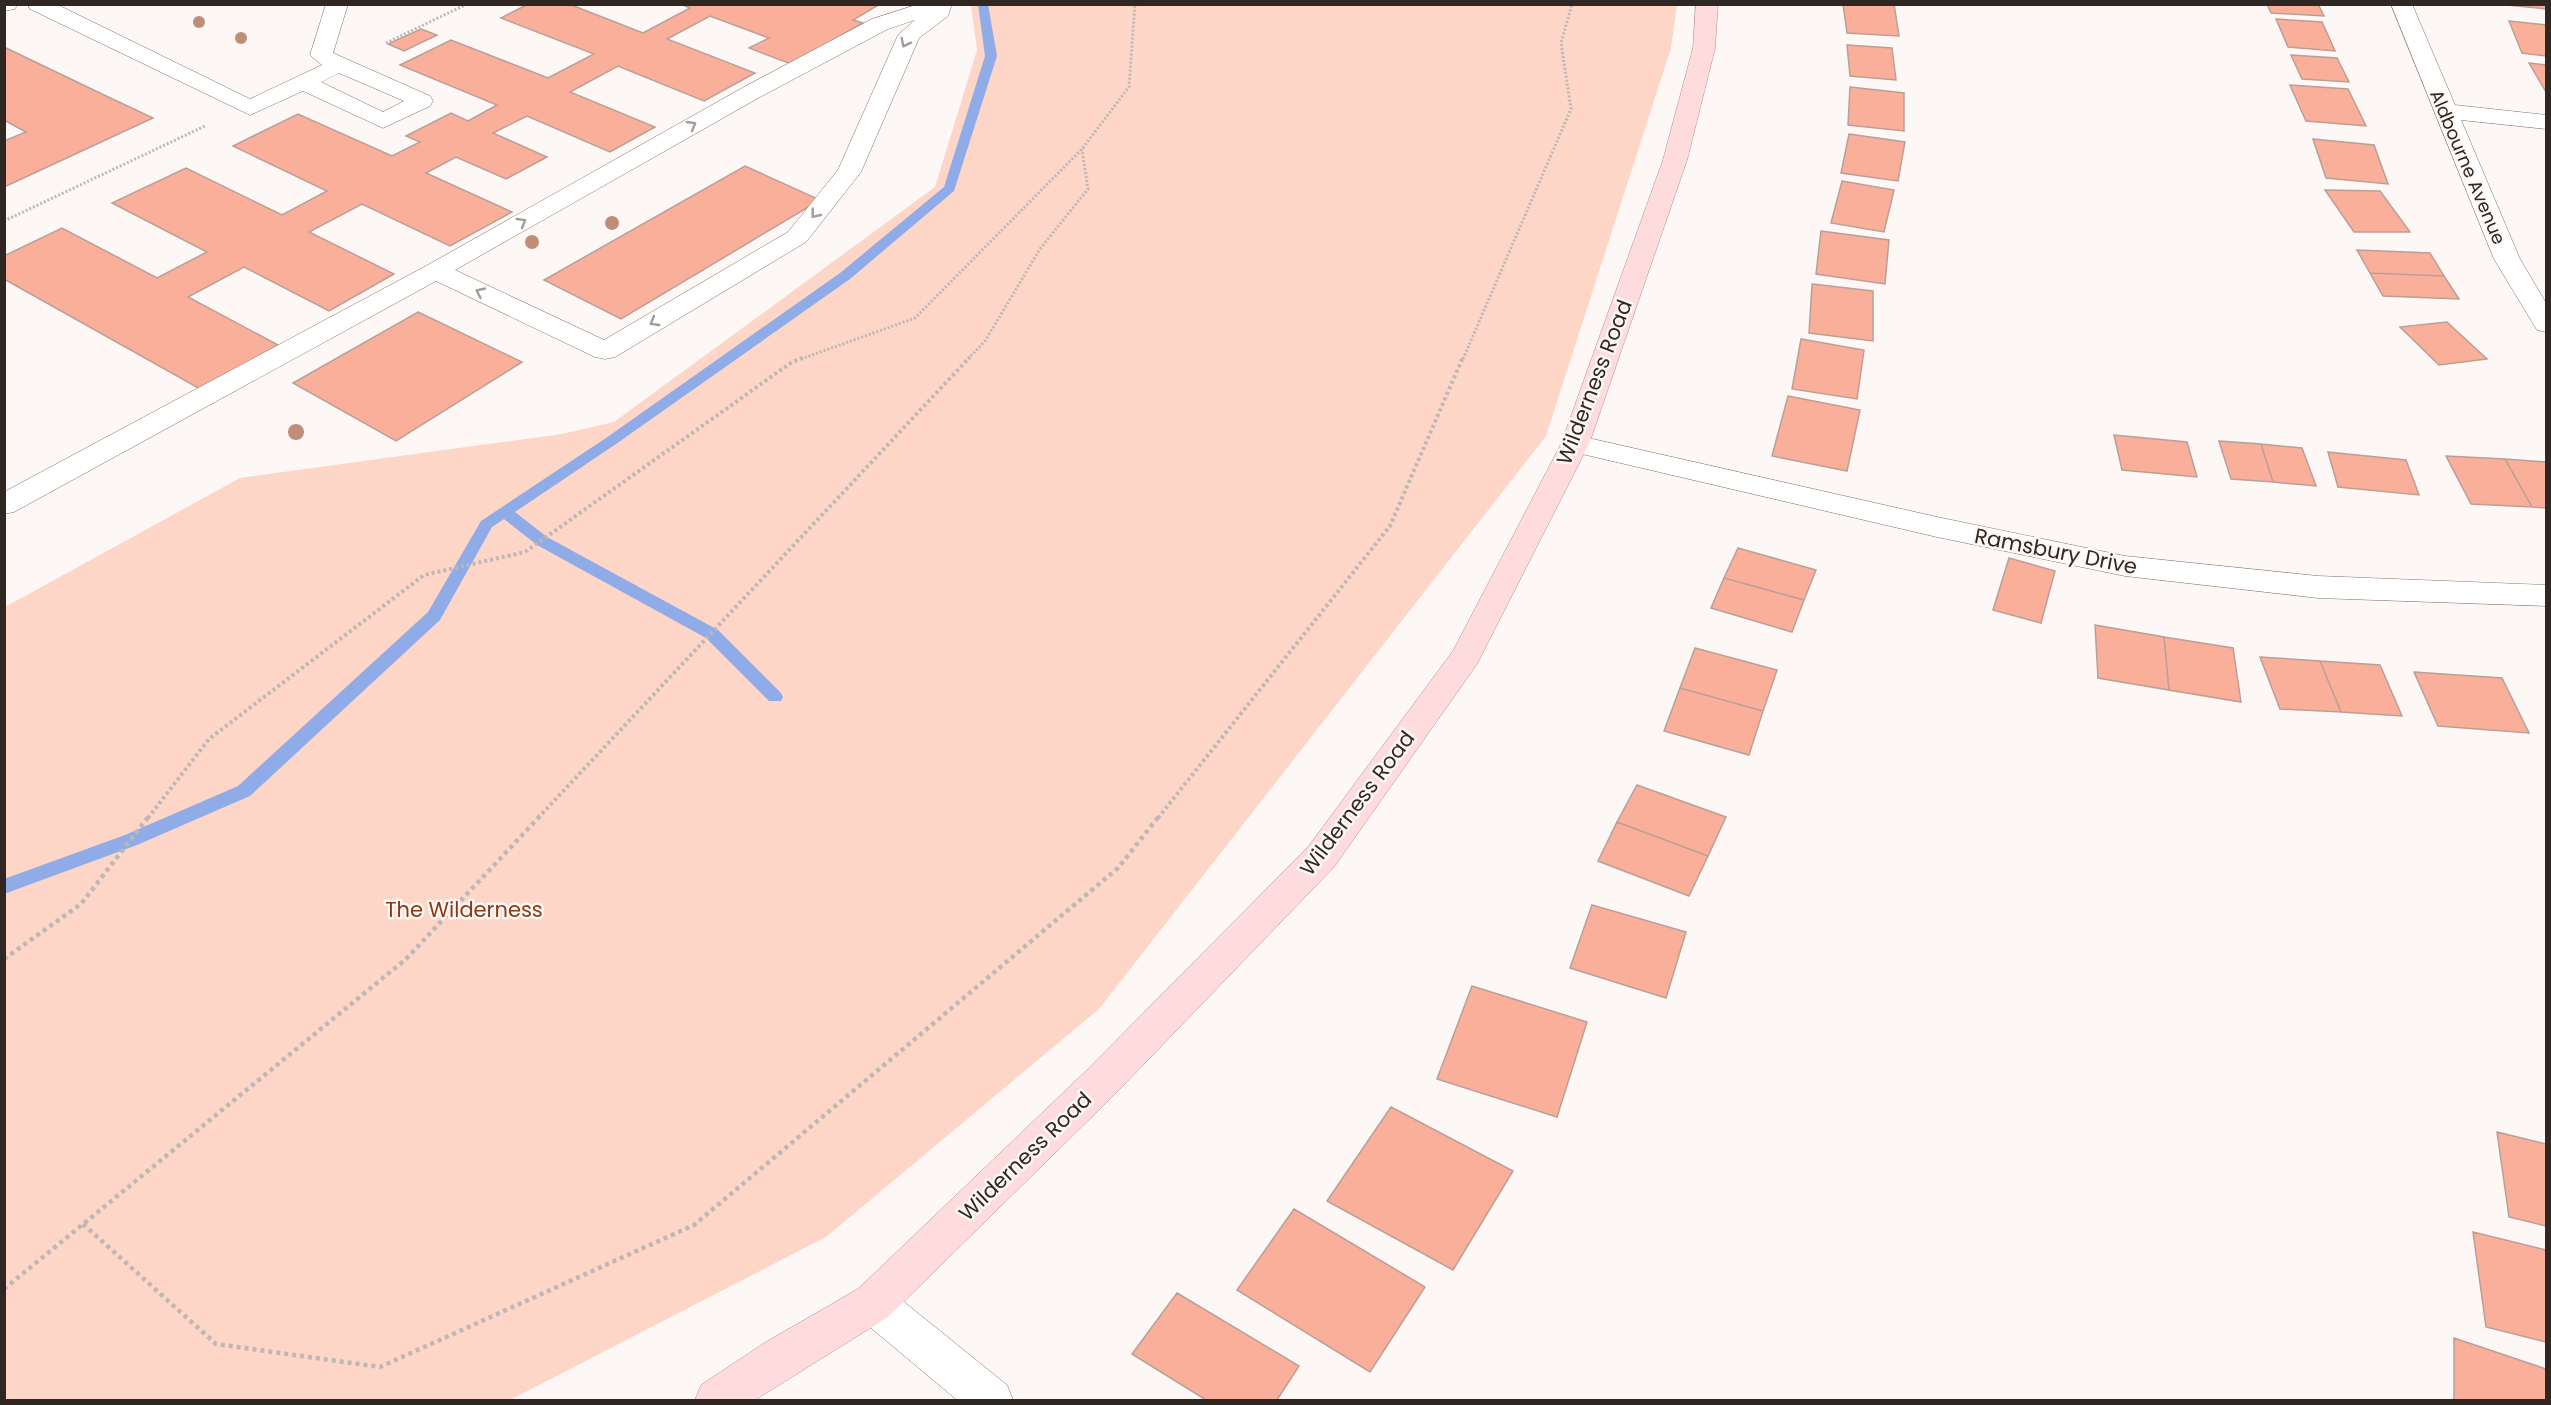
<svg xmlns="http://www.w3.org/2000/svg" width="2551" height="1405" font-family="Poppins,sans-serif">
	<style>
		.green { fill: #fed6c7 }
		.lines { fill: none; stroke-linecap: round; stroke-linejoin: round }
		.stream { fill: #8face8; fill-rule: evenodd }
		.building { fill: #faaf9b; stroke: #bb9f97; stroke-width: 1.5 }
		.minor-casing { stroke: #866d63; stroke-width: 1 }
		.major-casing { stroke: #b58d8e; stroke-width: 1 }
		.path-far2 { stroke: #beb7b5; stroke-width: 3; stroke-dasharray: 2 2; stroke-linecap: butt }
		.path-far1 { stroke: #beb7b5; stroke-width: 4; stroke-dasharray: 3 3; stroke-linecap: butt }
		.path { stroke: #beb7b5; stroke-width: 4.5; stroke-dasharray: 4 4; stroke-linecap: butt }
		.minor { fill: #fff; fill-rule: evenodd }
		.major { fill: #fedcde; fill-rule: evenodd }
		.tree { fill: #be8e79 }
		.oneway { stroke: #a29d9c }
		.labels { text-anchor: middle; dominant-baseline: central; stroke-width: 5; stroke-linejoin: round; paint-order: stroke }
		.far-street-label { font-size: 18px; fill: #302622; stroke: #fdf7f5 }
		.street-label { font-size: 21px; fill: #302622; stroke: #fdf7f5 }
		.park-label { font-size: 21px; fill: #8b3813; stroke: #fdf7f5 }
	</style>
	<rect width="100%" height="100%" fill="#fdf7f5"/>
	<!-- green -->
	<path class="green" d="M971,5h706l-6,43 -125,388 -447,573 -273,228 -316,163h-505v-793l235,-129 322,-44 52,-12 321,-235 42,-137z"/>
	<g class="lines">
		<!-- stream -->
		<path class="stream" d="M978,4h10l9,52 -43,135 -104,88 -234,165 -101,68 32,25 171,93 63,63 2,4 -2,4h-12l-63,-63 -169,-93 -33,-26 -12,8 -52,93 -190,176 -113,49 -133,49v-15l121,-44 113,-49 190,-174 53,-91 125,-83 234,-165 104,-86 41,-131z"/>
	</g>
	<!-- building -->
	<path class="building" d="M528,4h41l74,29 47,-25 -9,-4h199l-27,16 10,3 -72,41 -42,-16 20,-10 -59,-22 -43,23 88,34 -51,28 -86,-35 -48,26 85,35 -45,25 -83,-36 -34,17 54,24 -41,22 -50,-22 -30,16 86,39 -62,34 -88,-42 -53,28 85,42 -65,37 -85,-44 -56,30 90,48 -78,44 -196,-110v-23l58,-28 95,50 50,-26 -95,-49 74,-35 96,47 45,-24 -94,-45 65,-32 94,42 28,-14 -14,-6 45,-23 17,8 29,-16 -97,-40 51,-25 97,38 46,-24 -93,-36z
		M1843,4h51l5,32 -52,-3z
		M2267,4h51l6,12 -53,-3z
		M2497,4h49v5z
		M2276,19l46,3 13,29 -47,-4z
		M2509,21l37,4v31l-24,-3z
		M421,29l16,6 -33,16 -16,-7z
		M1847,45l45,3 4,32 -46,-4z
		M4,47l100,48 49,23 -149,69v-46l22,-9 -22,-12z
		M2291,55l46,3 12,24 -47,-3z
		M2529,63l17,2v27z
		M2290,85l58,4 18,37 -60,-5z
		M1850,87l54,6v38l-56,-6z
		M1849,134l56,8 -7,39 -57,-8z
		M2313,139l61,6 14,39 -62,-6z
		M745,166l75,34 -199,119 -77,-39z
		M1842,181l52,9 -10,42 -53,-9z
		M2325,190l55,1 30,41h-56z
		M1821,231l68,9 -4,44 -69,-10z
		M2357,250l73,3 14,23 -74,-3z
		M2370,273l74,3 15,23 -76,-3z
		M1812,284l61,7v50l-64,-8z
		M418,312l104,50 -126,79 -103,-58z
		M2447,322l40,37 -48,6 -39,-38z
		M1801,339l63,11 -7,49 -65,-10z
		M1788,396l72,14 -13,61 -75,-15z
		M2114,435l73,7 10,35 -75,-7z
		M2219,441l42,3 12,38 -42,-3z
		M2261,444l41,4 14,38 -43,-4z
		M2328,452l78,8 13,35 -81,-8z
		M2446,456l59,3 27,48 -61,-3z
		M2505,459l41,3v46l-14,-1z
		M1738,548l78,22 -12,30 -80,-22z
		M2009,558l46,13 -14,52 -48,-13z
		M1724,578l80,22 -12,32 -81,-24z
		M2095,625l69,12 5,53 -71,-12z
		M2164,637l69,11 8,54 -72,-12z
		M1695,648l82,22 -14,41 -83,-23z
		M2260,657l60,4 21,51 -61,-3z
		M2320,661l60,4 22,51 -61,-4z
		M2414,672l88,6 27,55 -91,-7z
		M1680,688l83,23 -14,44 -85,-24z
		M1637,785l89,32 -18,39 -91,-34z
		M1617,822l91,34 -19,40 -91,-35z
		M1592,905l94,27 -20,66 -96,-30z
		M1472,986l115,36 -30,95 -120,-38z
		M1391,1107l122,64 -60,99 -126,-69z
		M2497,1132l49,12v82l-37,-9z
		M1294,1209l131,78 -55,85 -133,-82z
		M2473,1232l73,18v92l-60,-15z
		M1177,1293l122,73 -22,34h-71l-74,-46z
		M2454,1338l92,31v31h-92z"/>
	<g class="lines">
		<defs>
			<path id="minor" d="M4,4h13l-2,5 -11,2z
				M28,4h28l194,95 72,-34 -12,-10 16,-51h22l-15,49 97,43 3,5 -3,5 -47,22 -80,-37 -53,24 -220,-106zM339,73l65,28 -21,11 -62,-30z
				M919,4h33l-4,12 -29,22 -58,134 -55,70 -191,115 -10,2 -10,-2 -159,-76 -422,231 -10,2v-22l422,-226 318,-179 128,-68zM915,20l-17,15 -60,135 -50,62 -184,108 -149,-70 305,-173 128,-68z
				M2391,4h21l43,101 91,10v14l-85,-9 59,139 26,44v29l-9,-2 -43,-71z
				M1575,435l362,82 188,39 193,20 228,9v21l-228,-8 -193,-22 -188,-39 -372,-87 -4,-6 4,-6z
				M873,1283l15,6 119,96 6,15h-56l-99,-83 -7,-14 7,-14z"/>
			<path id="major" d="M1696,4h22l-3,44 -28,112 -98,284 -112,220 -143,203 -218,226 -228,224 -133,83h-60l6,-15 65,-43 92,-53 230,-220 220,-222 145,-196 108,-207 102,-284 30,-112z"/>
		</defs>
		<!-- minor casing -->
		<use href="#minor" class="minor-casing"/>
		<!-- major casing -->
		<use href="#major" class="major-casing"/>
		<!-- path-far2 -->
		<path class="path-far2" d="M386,43l81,-39
			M4,221l201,-95
			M801,359l114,-41 167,-169 47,-62 6,-83
			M968,359l17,-18 55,-92 48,-60 -6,-40
			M1463,359l108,-250 -10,-66 11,-39"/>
		<!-- path-far1 -->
		<path class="path-far1" d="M148,818l61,-79 215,-164 101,-23 267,-190 13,-5
			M538,818l432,-461
			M1158,818l232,-292 73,-169"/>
		<!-- path -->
		<path class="path" d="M4,959l77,-55 68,-88
			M83,1224l133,120 164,23 314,-142 424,-357 41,-52
			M4,1289l402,-330 134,-143"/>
		<!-- minor -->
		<use href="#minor" class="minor"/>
		<!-- major -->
		<use href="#major" class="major"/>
	</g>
	<!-- trees -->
	<g class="tree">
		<circle cx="199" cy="22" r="6"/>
		<circle cx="241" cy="38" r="6"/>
		<circle cx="612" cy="223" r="7"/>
		<circle cx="532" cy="242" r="7"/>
		<circle cx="296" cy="432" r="8"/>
	</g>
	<!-- one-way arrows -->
	<defs><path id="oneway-chevron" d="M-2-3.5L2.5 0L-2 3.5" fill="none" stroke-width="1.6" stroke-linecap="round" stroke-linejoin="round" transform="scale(1.5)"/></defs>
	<g class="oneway">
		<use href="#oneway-chevron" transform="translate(905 43) rotate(117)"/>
		<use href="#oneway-chevron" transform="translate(692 125) rotate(-30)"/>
		<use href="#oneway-chevron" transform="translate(815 214) rotate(129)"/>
		<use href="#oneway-chevron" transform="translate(522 222) rotate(-30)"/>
		<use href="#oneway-chevron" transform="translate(480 292) rotate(-155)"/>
		<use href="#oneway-chevron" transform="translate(654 322) rotate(149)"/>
	</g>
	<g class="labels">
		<!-- far-street labels -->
		<g class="far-street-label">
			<text transform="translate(2468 167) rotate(67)">Aldbourne Avenue</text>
		</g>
		<!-- street labels -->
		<g class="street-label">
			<text transform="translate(1594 382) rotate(-69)">Wilderness Road</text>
			<text transform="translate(2056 551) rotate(11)">Ramsbury Drive</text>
			<text transform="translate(1357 803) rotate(-53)">Wilderness Road</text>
			<text transform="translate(1025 1156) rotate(-44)">Wilderness Road</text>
		</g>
		<!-- park labels -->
		<g class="park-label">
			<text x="464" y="909">The Wilderness</text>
		</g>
	</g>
	<!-- border -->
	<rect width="2551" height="1405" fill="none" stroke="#302622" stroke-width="12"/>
</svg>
